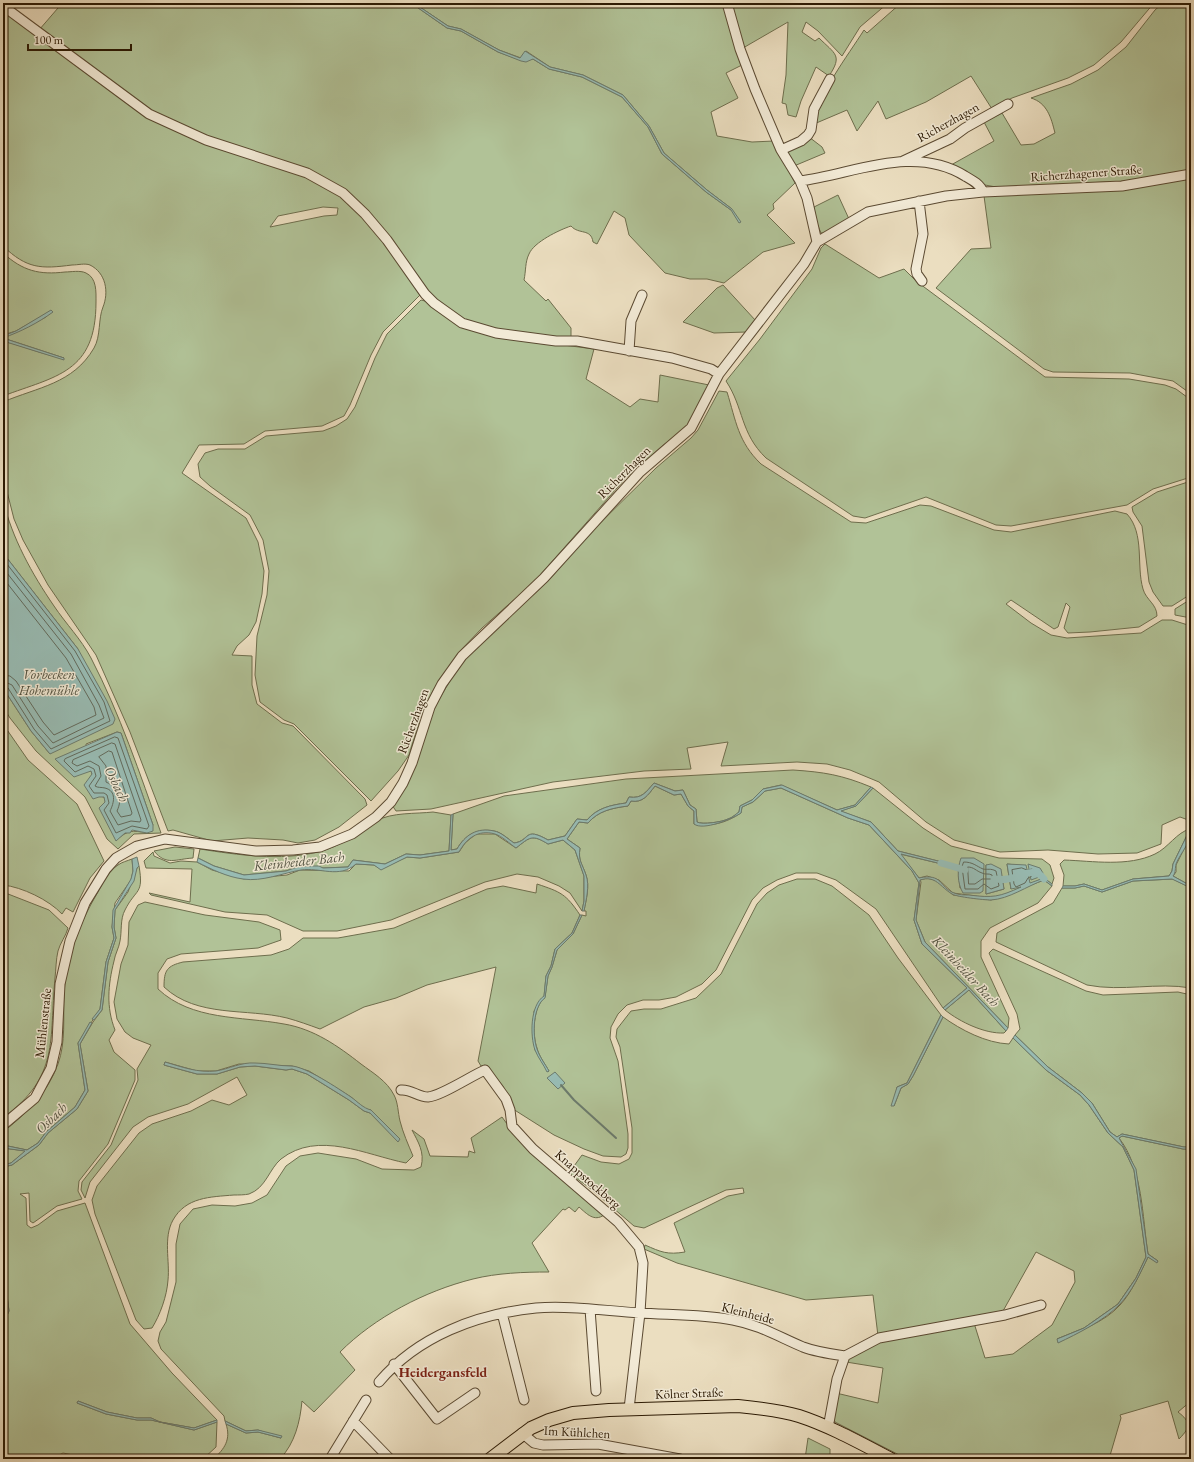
<svg xmlns="http://www.w3.org/2000/svg" width="1194" height="1462" font-family="'EB Garamond',serif">
	<style>
		.green { fill: #b1c297; stroke: #6e6e4d; fill-rule: evenodd }
		.water { fill: #98bcb4; stroke: #6c7b6d }
		.lines { fill: none; stroke-linecap: round; stroke-linejoin: round }
		.shore { stroke: #626a5c; stroke-width: 1 }
		.stream { stroke: #6c7b6d; stroke-width: 2 }
		.canal { stroke: #98bcb4; stroke-width: 7 }
		.minor-casing { stroke: #5b4a32; stroke-width: 11 }
		.major-casing { stroke: #2b1903; stroke-width: 14 }
		.minor { stroke: #f2ead6; stroke-width: 9 }
		.major { stroke: #ebdec0; stroke-width: 12 }
		.labels { text-anchor: middle; dominant-baseline: central; stroke-width: 3; stroke-linejoin: round; paint-order: stroke }
		.street-label { font-size: 13px; fill: #2b1903; stroke: #f2ead6 }
		.water-label { font-size: 14px; font-style: italic; fill: #515241; stroke: #f2ead6 }
		.neighbourhood-label { font-size: 14px; font-weight: bold; fill: #7a1f14; stroke: #f2ead6 }
	</style>
	<rect width="100%" height="100%" fill="#ebdec0"/>
	<filter id="stains"><feTurbulence type="fractalNoise" baseFrequency=".005" numOctaves="4"/><feColorMatrix values="0 0 0 0 .2 0 0 0 0 .09 0 0 0 0 .02 0 0 0 .5 -.17"/></filter>
	<radialGradient id="worn" r=".72"><stop offset=".6" stop-color="#630" stop-opacity="0"/><stop offset="1" stop-color="#630" stop-opacity=".3"/></radialGradient>
	<!-- green -->
	<path class="green" d="M52,3h359l36,25 14,3 37,21 22,8 13,-1 16,10 33,8 40,20 26,30 14,27 44,38 25,18 1,-1 -25,-19 -43,-37 -15,-27 -26,-31 -40,-20 -33,-8 -24,-16 -5,7 -22,-8 -38,-21 -13,-3 -34,-23h309l19,62 -16,8 12,25 -27,14 6,24 35,6 22,-1 21,42 -22,21 1,5 -7,6 28,28 -32,9 -39,31 -17,-4h-17l-25,-6 -36,-38 -4,-17 -11,-7 -17,33 -4,-2c-2,-14 -14,-7 -22,-16 -12,4 -37,16 -42,28 -4,8 -3,17 -5,26l22,21 2,-2 23,29v11l-66,-8 -39,-10 -34,-25 -83,-101 -142,-58 -52,-23 -116,-84 19,-22z
		M731,3h157l-28,24 -18,29 -24,-25 -12,-9 -4,10 13,9 4,-3c16,16 24,17 10,38l-13,-9 -15,34 -5,16 -8,-2 -2,-11 -4,-1 4,-28 2,-53 -45,26z
		M901,3h253l-33,39 -27,23 -26,13 -56,20 -20,11 -21,-33 -45,26 -40,17 -8,-18 -21,30 -10,-21 -33,14c5,-32 33,-67 50,-94l3,3z
		M1163,3h28v167l-62,11 -133,6 -11,-2 -34,-20 43,-24 -10,-19 18,-9 19,32 13,-1 21,-11c-4,-16 -8,-30 -24,-35l40,-14 27,-14 28,-23 29,-37z
		M3,10l141,104 152,58 43,23 35,33 46,67 -37,37 -12,23 -21,50 -6,11 -22,10 -57,5 -21,13 -45,1 -17,28 64,45 12,24 6,29 -2,23 -6,28 -7,13 -12,11 -5,9 20,1v29l5,19 25,19 11,3 72,73 2,6 -28,22 -24,13 -17,3 -15,-3 -35,-2 -36,3 -39,-11 -5,1 -38,-99 -34,-77 -48,-70 -25,-45 -9,-21 -11,-43v-74c35,-15 70,-18 91,-54 7,-12 4,-29 9,-41 6,-15 3,-34 -13,-42 -5,-2 -12,0 -18,0 -31,4 -45,4 -69,-19zM323,207l15,1 -1,7 -13,1 -54,11 8,-11z
		M809,137l13,10 3,6 -31,13 -7,-13 4,-5z
		M1191,176v218l-18,-13 -43,-8 -77,-1 -9,-3 -108,-81 35,-39 20,-1 -7,-52z
		M838,195l11,24 -23,14h-5l-5,-12 -2,-14z
		M825,244l54,34 25,-9 12,12 129,96 84,2 36,6 11,4 15,11v77l-38,12 -26,16 -116,21 -15,-1 -70,-28 -61,21 -12,-2 -87,-58c-26,-25 -22,-50 -40,-77l34,-42 52,-70 9,-21z
		M3,253c20,18 36,22 62,19 6,0 15,-2 21,1 11,5 10,19 10,29 0,71 -40,74 -93,94v-55c21,5 40,14 61,17l-61,-20 43,-21 5,-6 -35,20 -13,4z
		M723,285l33,36 -9,11 -33,1 -31,-11 34,-34z
		M421,300l4,1 22,16 48,19 99,13 -8,30 44,28 10,-8 18,3 2,-27 49,10 -22,41 -26,21 -36,32 -92,104 -51,45 -21,22 -27,39 -13,27 -12,39 -11,16 -27,30 -77,-77 -10,-4 -24,-18 -5,-27 2,-39 10,-41 2,-24 -6,-31 -13,-25 -40,-29 -10,-9 -2,-13 7,-11 13,-4h27l21,-13 57,-5 13,-5 11,-7 8,-12 20,-49 12,-24z
		M719,391l8,1c9,29 11,50 34,72l90,58 15,1 54,-18 11,1 63,24 17,2 104,-21 12,3c18,20 9,51 16,75 3,11 14,15 14,27l-18,11 -49,5 -22,1 -4,-5 6,-21 -4,-4 -8,24 -4,2 -43,-29 -5,4 25,19 20,12 16,3 74,-5 21,-13h10l19,6v195l-11,-4 -18,8 -1,19 -24,9 -39,1 -50,-4 -48,2 -46,-12 -28,-18 -47,-40 -29,-12 -23,-6 -30,-2 -76,4 7,-24 -41,6 4,21 -47,2 -91,11 -122,27 -35,2 -4,-6 42,-97 20,-34 12,-16 83,-78 43,-49 64,-63 35,-30 7,-8z
		M1191,481v113l-19,12h-9l-10,-14 -4,-10 -7,-56 -9,-14 -1,-5 25,-15z
		M3,500c9,38 29,74 51,106 12,18 27,33 37,52 29,56 49,116 70,175l-27,1 -16,15 -11,-10 -22,-42 -49,-46 -26,-33 -7,-11v-19l28,43 19,23 28,-105 -75,-96zM117,732l4,1 32,92 -6,8c-16,-3 -18,-3 -31,7l-12,-43 -5,-1 -8,-25 -2,-1 -3,-26z
		M1191,599v19l-16,-3v-6z
		M3,724l25,36 49,44 27,57 -14,17 -17,34 -7,-4 -4,6c-13,-14 -40,-27 -59,-29z
		M793,770c31,2 49,5 78,17l-16,18 -18,5 -56,-25 -18,4 -11,11 -12,6 -1,6c-3,2 -7,6 -11,7 -6,3 -26,6 -31,3l-1,-13 -6,-4 -7,-15 -8,1 -21,-8c-8,9 -12,16 -25,14l-3,6c-15,2 -29,5 -39,17l-10,-1 -12,17 -17,4c-24,-14 -18,1 -34,3 -6,-4 -13,-11 -20,-12 -17,-3 -29,4 -37,18l-6,1 2,-36 51,-18 122,-17z
		M655,786l19,9 7,-1 7,12 6,5v13c17,3 32,-1 47,-11l1,-6 11,-5 12,-11 16,-3 67,30 21,7 43,46 7,12 -5,37 8,24 45,44 -24,20 -67,-99 -40,-29 -19,-7h-21l-19,7 -14,8 -11,12 -36,70 -14,14 -26,13 -17,3h-16l-16,5 -9,9 -7,13 -1,11 8,23 10,73v14l-2,6 -5,3 -18,-1 -19,-7 -30,-14 -41,-26 -10,-23 -18,-21 -4,1 -3,-5 18,-94 -69,18 -31,13 -32,9 -44,22c-11,-4 -22,-8 -33,-11 -40,-10 -90,0 -123,-31 0,-17 3,-21 19,-25l88,-7 18,-6 14,-11h35l56,-10 93,-39 16,-3 33,7 1,-9c24,8 29,10 43,31l-8,18 -17,16 -4,17 -5,10 -2,21 -10,14 -1,25 2,14 13,22 1,-1c-4,-7 -10,-15 -12,-23 -5,-14 -4,-41 8,-51l3,-21 4,-9 5,-17 16,-16 9,-19 4,1v-5h-2c2,-11 6,-25 2,-36 -4,-12 -8,-14 -6,-27l-13,-9 12,-17 9,1c10,-12 24,-15 40,-17l3,-5c12,2 17,-6 24,-15z
		M873,788l50,40 28,18 48,12 43,1 8,6 4,13 -2,6 -8,-6 -43,18 -10,2 -38,-5 -14,-13 -12,-4 -8,2 -19,-24 50,12v-2l-52,-13 -27,-29 -31,-11 16,-5zM1007,864l9,1 -5,24zM986,865l14,4 4,20 -18,5zM958,867l25,24 -23,-3z
		M433,812l18,3 -2,36 -29,4 -14,-1 -21,10 -32,-4 -5,7 -25,1 -23,-2 -14,5 -42,4 -30,-9 -16,-8 2,-9c38,6 80,12 118,3 23,-5 38,-20 58,-31 16,-9 40,-7 57,-9z
		M1190,829l-17,35 -1,7 -3,5 -36,3 -31,11 -18,-6 -9,2h-12l1,-11 -4,-11 4,-4c29,1 64,7 91,-6 13,-6 22,-22 35,-25z
		M476,834h19l21,14c14,-11 16,-14 32,-4l15,-4 12,10 9,26v25l-2,10 -12,-18 -11,-7 -21,-9 -21,-3 -32,8 -94,38 -54,11h-34l-36,-16 -42,-3 -74,-17 -2,-2 41,9 2,-33 -46,-1 -2,-7 9,-9 1,4 16,7 11,-2 16,1 15,8 32,9 43,-4 13,-5 49,1 7,-7 18,1 7,4 26,-12 13,1 39,-6 6,-9z
		M1191,835v51l-18,-10 3,-4v-7z
		M175,847l19,2 -1,9c-17,1 -27,8 -39,-7z
		M132,859l1,12 -2,9 -16,23 -3,24 2,11 -8,24 -6,47 -22,34 7,47 -10,17 -29,25 -8,11 -11,7 -24,-5v-13c24,-19 44,-38 55,-68 8,-22 5,-46 6,-69 2,-38 15,-71 34,-103 5,-10 11,-21 20,-27 4,-3 9,-4 14,-6z
		M139,866c5,29 -3,22 -14,44 -5,9 -3,21 -5,31 -1,7 -5,13 -6,20 -6,24 -8,46 1,69l-6,10 5,12 21,18v10l-27,64 -29,37 -1,10 4,8 -25,7 -24,17 -3,-2 -1,-28 -9,1 6,4 1,27 4,3 7,-3 19,-14 28,-8 45,121 42,49 45,47 -23,8 -34,-6 -9,-4h-14l-30,-6 -29,-11 -1,2 29,11 31,6h14l43,10 23,-8 -1,25 -13,12h-124l-6,-4 -10,-2 -12,6h-48v-135l6,-13 -6,-47v-97l9,-2 27,-20 9,-12 29,-24 11,-18 -8,-47 13,-22 9,-12 6,-48 8,-24 -2,-11 1,-17 13,-18 9,-24z
		M927,878l11,3 15,14 38,5 53,-20 8,6 -14,17 -48,25 -9,13v16l28,61 -1,10 -83,-86 -9,-22 5,-38 -1,-2z
		M797,879h18l17,7 37,29 29,43 43,57 -34,68 -10,4 -3,19 7,-18 7,-4 5,-8 30,-59c18,13 43,26 66,27l4,-6 33,32 34,25 9,10 19,28 15,14 11,23 12,87 -10,21 -18,26 -34,24 -27,11c21,-7 48,-17 63,-34 12,-13 20,-32 28,-48l9,5 1,-1 -10,-7c-6,-38 -5,-85 -29,-116l3,-2 61,13h8v252l-13,11c13,10 13,15 1,27l-11,-38 -48,14 1,3 -12,41h-202l-72,-37 -3,-7 4,-22 42,10 5,-35 -37,-6 1,-3 36,-19 91,-17 11,35 28,-4 39,-29 23,-43 -1,-11 -38,-19 -33,59 -125,25 -5,-41 -67,5 -129,-37 -33,-14 1,-4c16,7 22,10 40,7l-11,-29 54,-27 16,-3 -1,-5 -17,2 -82,38 -10,-2 -43,-37 -22,-16 13,-18 19,7 18,2 10,-5 3,-6v-25l-12,-81 -4,-10 1,-8 14,-18 13,-2h17l35,-11 25,-24 36,-70 10,-11 12,-8z
		M1173,879l18,9v100c-34,-6 -69,4 -104,-3l-91,-43 1,-9 56,-30 9,-15h13l9,-2 18,6 31,-11z
		M3,892l46,18 19,18c-2,8 -8,15 -10,23 -2,8 -2,18 -3,27 -6,63 5,98 -52,140z
		M145,902l60,13 54,7 21,8 1,10 -23,8 -77,6 -14,5 -9,14v16c34,32 83,27 126,35 30,5 54,22 77,40 12,9 26,17 33,31 4,7 4,18 6,26 3,12 8,23 13,35l-7,7c-40,-8 -88,-33 -125,-4 -12,10 -15,29 -32,35 -4,1 -11,1 -15,1 -24,2 -48,2 -61,25 -10,18 -3,41 -5,60 -1,16 -8,35 -16,48l-8,1 -8,-9 -41,-106 -3,-14 5,-14 42,-53 13,-9 39,-13 21,-11 17,5 18,-10 -10,-18 -49,27 -40,13 -15,10 -43,55 -5,16 -4,-8 1,-8 29,-37 27,-65 -1,-11 14,-24 -18,-7 -8,-6 -8,-13 -3,-17 7,-38 7,-19 1,-23 9,-17zM165,1062l32,9h19l23,-7 53,2 17,5 42,26 14,12 6,1 27,31 -28,-28 -6,-2 -15,-11 -42,-26 -15,-5 -6,1 -31,-4 -15,1 -23,7h-20l-33,-9z
		M993,949l93,42 17,4 75,-3 13,3v152h-7l-62,-13 -5,3 -7,-5 -18,-29 -10,-10 -34,-26 -33,-32 5,-6 -3,-15 -28,-61z
		M969,990l37,41 -2,2c-19,1 -44,-11 -59,-23z
		M502,1117l18,25 84,73c-10,7 -17,-1 -25,-8l-4,5 -6,-5 -4,3 -2,-1 -31,34 17,29c-25,0 -52,1 -76,7 -48,12 -98,38 -133,73l15,18 -41,42 -12,-11c-2,21 -7,42 -22,58h-67c12,-10 18,-20 13,-35l20,9 12,-1 23,6 -23,-8 -12,1 -21,-10 -1,-5 -63,-67 -3,-8 2,-9 6,-10 10,-40v-38l4,-20 13,-15 19,-4 23,1 17,-3 15,-8 19,-29 14,-10 18,-3 38,6 26,10 32,1 7,-3c4,-15 -3,-25 -9,-37l12,9 6,17 38,1 1,-6 6,2 -4,-15z
		M3,1148l23,3 -15,12 -8,2z
		M808,1438l22,11v10h-25z"/>
	<!-- water -->
	<path class="water" d="M411,3h3l34,23 13,3 38,21 21,8 5,-7 25,16 33,8 40,20 26,31 15,27 43,37 25,19 9,13 -2,1 -8,-13 -25,-18 -44,-38 -14,-27 -26,-30 -40,-20 -33,-8 -16,-10 -7,3 -5,-1 -23,-9 -37,-21 -14,-3z
		M51,310l2,2c-15,11 -33,20 -50,26v-2l13,-5z
		M3,338l61,20v2l-61,-19z
		M3,553l75,96 29,52 8,18 -2,5 -63,30 -19,-23 -28,-43z
		M117,732l4,1 32,92v6l-6,2 -15,-3 -2,3h-5l-9,8 -17,-33 6,-6 -1,-5h-5l-6,2 -9,-14 8,-11 -1,-3 -17,6 -19,-18z
		M654,783l21,8 8,-1 7,15 6,4 1,13c5,3 25,0 31,-3 4,-1 8,-5 11,-7l1,-6 12,-6 11,-11 19,-4 55,25 18,-5 16,-18 2,1 -17,18 -15,5 30,11 27,29 52,13v2l-49,-12 18,24c24,-5 20,9 35,15 4,2 11,2 15,2 24,3 30,2 52,-8l-10,2 -4,-25 19,1 4,18 14,-5 8,6v2l-8,-6c-17,6 -35,19 -53,20 -7,0 -34,-3 -39,-6 -12,-7 -16,-19 -32,-14l-4,40 9,22 83,86 -2,3 -37,-41 -24,20 -2,-2 24,-20 -45,-44 -8,-24 5,-37 -7,-12 -43,-46 -21,-7 -67,-30 -16,3 -12,11 -11,5 -1,6c-9,6 -38,18 -47,11v-13l-6,-5 -7,-12 -7,1 -19,-9c-7,9 -12,17 -24,15l-3,5c-16,2 -30,5 -40,17l-9,-1 -12,17 13,9c-2,13 2,15 6,27 4,11 0,25 -2,36h-2l2,-10v-25l-9,-26 -12,-10 -15,4c-16,-10 -18,-7 -32,4 -6,-4 -14,-12 -21,-14 -17,-5 -29,5 -36,18l-39,6 -13,-1 -26,13 -7,-5 -18,-1c-17,15 -36,3 -55,6 -18,3 -39,12 -58,9 -16,-2 -32,-10 -46,-17l1,-4 16,8 30,9 42,-4 14,-5h19l4,2 25,-1 5,-7 32,4 21,-10 14,1 29,-4 2,-36 2,-1 -2,36 6,-1c8,-14 20,-22 37,-18 7,1 14,8 20,12 17,-2 9,-17 34,-3l17,-4 12,-17 10,1c10,-12 24,-15 39,-17l3,-6c13,2 17,-5 25,-14z
		M1190,829c3,12 -10,24 -14,35 -1,4 0,8 -3,12l18,10v2l-19,-9 -39,2 -31,11 -18,-6 -9,2h-13l1,-2h12l9,-2 18,6 31,-11 36,-3 3,-5 1,-7z
		M137,857l2,9 -2,2 -3,13 -19,29 -1,17 2,11 -8,24 -6,48 -8,10 -2,-1 8,-10 6,-47 8,-24 -2,-11 1,-17 18,-31 2,-8 -1,-12z
		M961,858h13l10,6 -1,27 -3,2h-17c-6,-10 -6,-24 -2,-35z
		M991,864l10,5 3,20 -18,5v-29z
		M1028,864l12,4 3,5 -1,3 -11,4z
		M580,915h2l-9,19 -16,16 -5,17 -4,9 -3,22c-12,8 -13,37 -8,51 2,7 8,15 12,22l-2,1c-3,-7 -9,-14 -12,-22 -5,-14 -5,-45 9,-54l2,-20 5,-10 4,-17 17,-16z
		M941,1015l2,2 -30,59 -5,8 -7,4 -7,18h-3l6,-19 10,-4z
		M90,1022l2,1 -12,21 8,47 -11,18 -29,24 -9,12 -27,20 -9,2v-2l8,-2 14,-12 -22,-3v-3l24,5 11,-7 8,-11 29,-25 10,-17 -7,-47z
		M1015,1035l33,32 34,26 10,10 18,29 7,5 5,-3 62,13h7v2h-8l-61,-13 -3,2 17,31 12,85 10,7 -1,2 -9,-6c-8,17 -16,35 -29,48 -14,15 -42,29 -61,38l-1,-4 27,-11 34,-24 18,-26 10,-21 -12,-87 -11,-23 -15,-14 -19,-28 -9,-10 -34,-25 -33,-32z
		M165,1062c17,5 33,11 51,9 13,-2 25,-9 39,-8 12,0 24,3 36,3 14,0 48,23 60,31 7,5 12,11 20,13l29,29 -2,3 -28,-29 -6,-2 -15,-11 -42,-26 -15,-5 -6,1 -31,-4 -15,1 -23,7h-20l-33,-9z
		M555,1072l10,11 -7,6 -11,-11z
		M3,1264l6,47 -6,13z
		M78,1401l29,11 30,6h14l9,4 34,6 23,-8v2l-23,8 -43,-10h-14l-31,-6 -29,-11z
		M225,1421l21,10 12,-1 24,6 -1,2 -23,-6 -12,1 -20,-9z"/>
	<g class="lines">
		<!-- shore -->
		<path class="shore" d="M3,559l72,92 29,51 6,19 -59,28 -17,-20 -26,-41 -5,-2
			M3,568l68,86 28,51 5,13 -51,25 -15,-17 -26,-41 -9,-4
			M3,578l63,80 28,49 2,8 -42,20 -11,-13 -27,-41 -6,-5 -7,-1
			M115,737l3,1 31,88 -2,3 -15,-3 -16,7 -12,-23 5,-7 -2,-8 -3,-2h-10l-5,-7 7,-10 -2,-7 -6,-3 -13,6 -11,-11 1,-2z
			M112,743l3,1 26,76 -1,2 -9,-1 -13,4 -8,-14c4,-8 7,-20 -5,-23 -4,-1 -7,0 -10,-2l6,-10 -2,-10 -9,-5 -13,5 -5,-3 1,-3z
			M109,751l3,1 20,61 -1,2 -10,2 -4,-6c6,-13 2,-23 -11,-29v-16l-7,-9z
			M964,862c9,0 12,4 19,7 5,1 7,-1 13,2l3,15 -8,3 -7,-5 -6,5h-13l-3,-22z
			M968,867c6,0 8,4 14,6 4,2 6,0 10,2l1,4h-11l-7,5h-6z
			M1022,868l5,2 5,-1 5,4 -9,5 -3,5 -9,4 -2,-3 -2,-14z"/>
		<!-- stream -->
		<path class="stream" d="M561,1085l13,15 42,38"/>
		<!-- canal -->
		<path class="canal" d="M941,863l24,7
			M994,879c4,0 9,1 13,0 13,-1 27,-14 37,0"/>
		<defs>
			<path id="minor" d="M727,3l13,46 15,40 26,61 19,31 7,17 10,44
				M3,6l146,108 57,26 101,33 36,20 22,21 22,26 38,54 9,9 28,20 34,10 60,8h21l95,17 39,11 8,5
				M781,150l20,-9 7,-6 3,-5 3,-21 16,-30
				M903,161l47,-22 15,-11 43,-24
				M800,181c54,-7 113,-37 165,-5 7,4 15,8 18,16
				M919,201l4,33 -7,35 1,5 5,7
				M629,351l2,-30 11,-26
				M401,1090c10,-1 17,7 27,7 13,-1 43,-21 57,-27l21,29 4,11 2,16 21,23 85,73 21,25 4,16 -3,50 -11,96
				M3,1125l32,-27 16,-30 6,-26 3,-58 10,-43 15,-38 21,-34 10,-11 21,-12 28,-7 91,12 37,-1 27,-3 32,-13 24,-17 15,-15 12,-19 9,-20 18,-56 12,-23 20,-28 82,-78 96,-106 51,-44 28,-54 85,-110 13,-22 51,-30 78,-16 37,-4 139,-6 69,-12
				M590,1309l6,82
				M502,1313l22,87
				M394,1364l43,55 38,-26
				M379,1382c39,-46 98,-68 157,-74 32,-3 71,3 103,5 31,2 63,1 94,7 27,5 46,17 70,27 13,5 28,7 42,9
				M353,1421l37,38
				M828,1428l9,-49 8,-23 34,-18 126,-23 36,-10
				M522,1433l12,10 9,2 55,-1 82,15
				M330,1459l36,-59"/>
			<path id="major" d="M490,1459l41,-31 18,-8 24,-7 36,-3 129,-4c21,2 41,4 61,10 31,10 63,28 92,43"/>
		</defs>
		<!-- minor casing -->
		<use href="#minor" class="minor-casing"/>
		<!-- major casing -->
		<use href="#major" class="major-casing"/>
		<!-- minor -->
		<use href="#minor" class="minor"/>
		<!-- major -->
		<use href="#major" class="major"/>
	</g>
	<g class="labels">
		<!-- street labels -->
		<g class="street-label">
			<text transform="translate(948 122) rotate(-29)">Richerzhagen</text>
			<text transform="translate(1086 173) rotate(-4)">Richerzhagener Straße</text>
			<text transform="translate(624 472) rotate(-45)">Richerzhagen</text>
			<text transform="translate(413 721) rotate(-70)">Richerzhagen</text>
			<text transform="translate(43 1023) rotate(-84)">Mühlenstraße</text>
			<text transform="translate(588 1179) rotate(41)">Knappstockberg</text>
			<text transform="translate(748 1313) rotate(14)">Kleinheide</text>
			<text transform="translate(689 1393) rotate(-2)">Kölner Straße</text>
			<text transform="translate(577 1432) rotate(3)">Im Kühlchen</text>
		</g>
		<!-- water labels -->
		<g class="water-label">
			<text x="49" y="674">Vorbecken<tspan x="49" dy="16">Hohemühle</tspan></text>
			<text transform="translate(117 784) rotate(64)">Osbach</text>
			<text transform="translate(299 861) rotate(-6)">Kleinheider Bach</text>
			<text transform="translate(966 971) rotate(47)">Kleinheider Bach</text>
			<text transform="translate(51 1118) rotate(-44)">Osbach</text>
		</g>
		<!-- neighbourhood labels -->
		<g class="neighbourhood-label">
			<text x="443" y="1372">Heidergansfeld</text>
		</g>
	</g>
	<!-- margin -->
	<rect width="1194" height="1462" fill="none" stroke="#ebdec0" stroke-width="16"/>
	<rect x="4" y="4" width="1186" height="1454" fill="none" stroke="#2b1903" stroke-width="2"/>
	<rect x="8" y="8" width="1178" height="1446" fill="none" stroke="#2b1903"/>
	<!-- scale -->
	<path d="M28 44v6h103v-6" fill="none" stroke="#2b1903" stroke-width="2"/>
	<text x="34" y="44" font-size="12" fill="#2b1903" stroke="#f2ead6" stroke-width="3" paint-order="stroke">100 m</text>
	<rect width="100%" height="100%" filter="url(#stains)"/>
	<rect width="100%" height="100%" fill="url(#worn)"/>
</svg>
